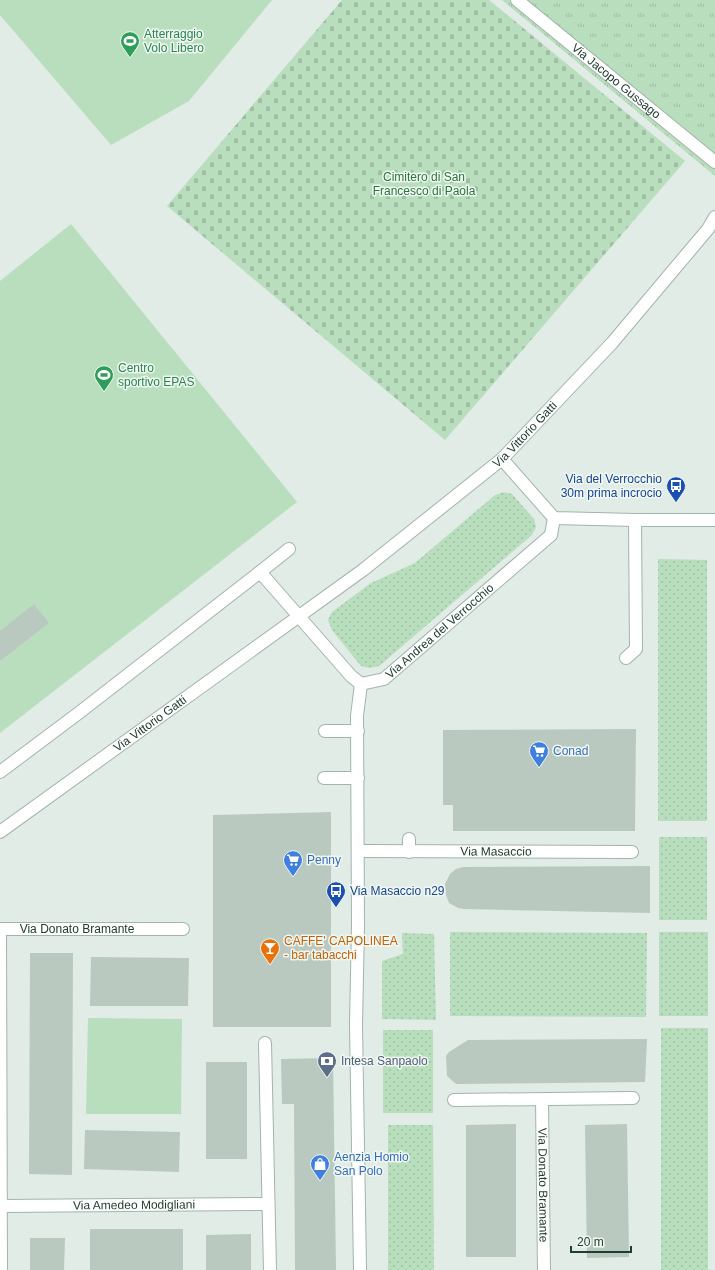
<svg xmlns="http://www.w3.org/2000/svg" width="715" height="1270" font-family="Arial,sans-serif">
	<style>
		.grass { fill: url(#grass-dots) }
		.cemetery { fill: url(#cemetery-stones) }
		.park { fill: url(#park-tufts) }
		.garden { fill: #b8debd }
		.building { fill: #b9c9c0 }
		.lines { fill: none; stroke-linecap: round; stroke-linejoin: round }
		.minor-casing { stroke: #a3b4ab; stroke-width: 14 }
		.minor { stroke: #fff; stroke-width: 12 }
		.labels { text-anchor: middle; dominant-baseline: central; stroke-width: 3; stroke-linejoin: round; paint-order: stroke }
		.leisure-label { font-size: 12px; fill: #27864d; stroke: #f1f8f3; text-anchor: start }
		.street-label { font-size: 12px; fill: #203d31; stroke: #f1f8f3 }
		.park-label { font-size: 12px; fill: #29753b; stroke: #f1f8f3 }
		.transit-label { font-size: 12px; fill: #164399; stroke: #f1f8f3; text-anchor: end }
		.shop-label { font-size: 12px; fill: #366cbe; stroke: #f1f8f3; text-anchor: start }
		.food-label { font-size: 12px; fill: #c56008; stroke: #f1f8f3; text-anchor: start }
		.service-label { font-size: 12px; fill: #4e5e75; stroke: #f1f8f3; text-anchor: start }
	</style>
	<defs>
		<pattern id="grass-dots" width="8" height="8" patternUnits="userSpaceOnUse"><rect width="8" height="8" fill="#b8debd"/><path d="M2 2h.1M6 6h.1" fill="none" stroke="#9ebfa3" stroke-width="1.8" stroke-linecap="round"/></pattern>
		<pattern id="cemetery-stones" width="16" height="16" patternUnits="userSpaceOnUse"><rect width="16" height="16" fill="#b8debd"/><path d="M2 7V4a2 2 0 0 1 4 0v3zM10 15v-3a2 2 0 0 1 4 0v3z" fill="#9ebfa3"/></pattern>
		<pattern id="park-tufts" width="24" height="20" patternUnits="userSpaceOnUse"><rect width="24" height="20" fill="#b8debd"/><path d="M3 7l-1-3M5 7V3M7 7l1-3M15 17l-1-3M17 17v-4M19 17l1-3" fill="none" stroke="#9ebfa3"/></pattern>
	</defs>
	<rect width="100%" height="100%" fill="#e0ece5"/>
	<!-- grass -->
	<path class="grass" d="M504,492l8,2 22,25 2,8 -4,8 -153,131 -9,2 -9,-2 -29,-36 -4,-10 4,-8 39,-29 44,-20 80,-68z
		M658,559l49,1v261h-49z
		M659,837h48v83h-48z
		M450,932l197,1 -1,84 -196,-1z
		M659,932h49v84h-49z
		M402,933l32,1 2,86 -54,-1v-58l21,-7z
		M661,1028h47v242h-47z
		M383,1030h50v83h-50z
		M388,1125h45l1,145h-46z"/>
	<!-- cemetery -->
	<path class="cemetery" d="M342,0h147l196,161 -240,279 -278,-234z"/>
	<!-- park -->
	<path class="park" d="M502,0h213v176z"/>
	<!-- garden -->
	<path class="garden" d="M0,0h272l-83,101 -78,44 -111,-130z
		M71,224l226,278 -297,231v-452z
		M88,1018l94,1 -1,95h-95z"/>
	<!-- building -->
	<path class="building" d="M34,604l15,19 -49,38v-30z
		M636,729l-1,102h-182v-26h-10v-75z
		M331,812v215h-118v-212z
		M650,866v47l-186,-4 -6,-1 -9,-5 -3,-8 -1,-11 5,-10 6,-5 7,-2z
		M30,953h43l-1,222 -43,-1z
		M91,957l98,1 -1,48h-98z
		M647,1039l-2,43 -189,2 -9,-8 -1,-20 3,-4 19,-12z
		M333,1058l3,212h-41l-1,-166h-12l-1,-45z
		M206,1062h41v97h-41z
		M516,1124v133h-50v-132z
		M627,1124l2,133 -42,1 -2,-133z
		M85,1130l95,2 -1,40 -95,-3z
		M90,1229h93v41h-93z
		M251,1234v36h-45v-35z
		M30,1238h35l-1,32h-34z"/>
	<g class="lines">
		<defs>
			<g id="minor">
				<path id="s1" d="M517,0l198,162"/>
				<path d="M502,459l52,59 81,2h80"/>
				<path d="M260,572l29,-23"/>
				<path d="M626,658l10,-9 -1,-129"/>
				<path id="s2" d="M361,684l23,-5 167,-144 3,-17"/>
				<path d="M325,731h33"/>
				<path d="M0,772l80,-60 180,-140 91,104 10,8"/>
				<path d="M324,778h34"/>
				<path id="s3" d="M0,832l363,-262 139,-111 110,-116 96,-114 7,-12"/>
				<path id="s4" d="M359,851l273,1"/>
				<path d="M409,852v-13"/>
				<path d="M265,1043l5,227"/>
				<path d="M454,1100l179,-2"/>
				<path id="s5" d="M542,1100l2,170"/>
				<path id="s6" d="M0,1206l268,-2"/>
				<path id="s7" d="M1,1270l-1,-341h183"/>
				<path d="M360,1270l-4,-246 2,-98 -1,-210 4,-32"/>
			</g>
		</defs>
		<!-- minor casing -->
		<use href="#minor" class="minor-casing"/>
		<!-- minor -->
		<use href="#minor" class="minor"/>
	</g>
	<!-- icons -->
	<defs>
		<symbol id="stadium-pin" viewBox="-11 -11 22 30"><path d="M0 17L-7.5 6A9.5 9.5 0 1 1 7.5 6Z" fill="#2e9e5b" stroke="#f1f8f3"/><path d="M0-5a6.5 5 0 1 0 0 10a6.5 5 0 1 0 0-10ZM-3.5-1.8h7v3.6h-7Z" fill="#fff"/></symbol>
		<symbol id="bus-pin" viewBox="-11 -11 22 30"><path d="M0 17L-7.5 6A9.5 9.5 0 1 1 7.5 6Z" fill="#1a4fb4" stroke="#f1f8f3"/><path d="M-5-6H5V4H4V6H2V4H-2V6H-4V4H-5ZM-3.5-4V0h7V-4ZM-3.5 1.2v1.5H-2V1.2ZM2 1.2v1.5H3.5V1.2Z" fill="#fff"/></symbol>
		<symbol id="supermarket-pin" viewBox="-11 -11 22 30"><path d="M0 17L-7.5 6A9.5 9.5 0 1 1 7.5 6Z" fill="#3f7fe0" stroke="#f1f8f3"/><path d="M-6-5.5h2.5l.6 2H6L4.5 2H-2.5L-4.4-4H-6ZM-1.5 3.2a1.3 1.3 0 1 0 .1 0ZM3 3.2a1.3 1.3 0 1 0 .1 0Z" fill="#fff"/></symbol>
		<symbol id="bar-pin" viewBox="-11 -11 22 30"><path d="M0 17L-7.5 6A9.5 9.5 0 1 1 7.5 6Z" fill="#e8710a" stroke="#f1f8f3"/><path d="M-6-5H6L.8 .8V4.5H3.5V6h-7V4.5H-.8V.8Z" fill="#fff"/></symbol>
		<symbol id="bank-pin" viewBox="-11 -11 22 30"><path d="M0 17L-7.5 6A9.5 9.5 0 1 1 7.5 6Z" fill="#5c6f8a" stroke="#f1f8f3"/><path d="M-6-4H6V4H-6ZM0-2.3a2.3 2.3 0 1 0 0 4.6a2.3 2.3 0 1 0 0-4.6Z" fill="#fff"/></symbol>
		<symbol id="shop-pin" viewBox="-11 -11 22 30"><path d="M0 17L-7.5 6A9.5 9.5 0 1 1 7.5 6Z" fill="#3f7fe0" stroke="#f1f8f3"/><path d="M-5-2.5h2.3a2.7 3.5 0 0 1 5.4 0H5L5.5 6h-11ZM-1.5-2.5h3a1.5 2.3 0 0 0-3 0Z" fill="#fff"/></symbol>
	</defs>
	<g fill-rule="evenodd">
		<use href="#stadium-pin" x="119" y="30" width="22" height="30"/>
		<use href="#stadium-pin" x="93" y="364" width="22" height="30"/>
		<use href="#bus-pin" x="665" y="475" width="22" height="30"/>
		<use href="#supermarket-pin" x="528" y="740" width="22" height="30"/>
		<use href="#supermarket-pin" x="282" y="849" width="22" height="30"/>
		<use href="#bus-pin" x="325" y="880" width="22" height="30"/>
		<use href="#bar-pin" x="259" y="937" width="22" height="30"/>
		<use href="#bank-pin" x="316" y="1050" width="22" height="30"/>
		<use href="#shop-pin" x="309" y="1153" width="22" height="30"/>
	</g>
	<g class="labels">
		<!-- leisure labels -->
		<g class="leisure-label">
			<text x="144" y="34">Atterraggio<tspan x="144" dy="14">Volo Libero</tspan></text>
			<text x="118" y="368">Centro<tspan x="118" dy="14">sportivo EPAS</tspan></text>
		</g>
		<!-- street labels -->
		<g class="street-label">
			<text stroke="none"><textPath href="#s1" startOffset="128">Via Jacopo Gussago</textPath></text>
			<text stroke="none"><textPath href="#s3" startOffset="659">Via Vittorio Gatti</textPath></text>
			<text stroke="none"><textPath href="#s2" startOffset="97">Via Andrea del Verrocchio</textPath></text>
			<text stroke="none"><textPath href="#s3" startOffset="185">Via Vittorio Gatti</textPath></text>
			<text stroke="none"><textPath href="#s4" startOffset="137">Via Masaccio</textPath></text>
			<text stroke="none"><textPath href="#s7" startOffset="418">Via Donato Bramante</textPath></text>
			<text stroke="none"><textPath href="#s5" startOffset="85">Via Donato Bramante</textPath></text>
			<text stroke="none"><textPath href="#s6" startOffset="134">Via Amedeo Modigliani</textPath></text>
		</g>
		<!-- park labels -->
		<g class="park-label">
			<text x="424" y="177">Cimitero di San<tspan x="424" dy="14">Francesco di Paola</tspan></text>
		</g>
		<!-- transit labels -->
		<g class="transit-label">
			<text x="662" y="479">Via del Verrocchio<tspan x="662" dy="14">30m prima incrocio</tspan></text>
			<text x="350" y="891" text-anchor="start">Via Masaccio n29</text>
		</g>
		<!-- shop labels -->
		<g class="shop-label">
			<text x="553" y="751">Conad</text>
			<text x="307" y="860">Penny</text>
			<text x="334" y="1157">Aenzia Homio<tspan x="334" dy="14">San Polo</tspan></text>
		</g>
		<!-- food labels -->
		<g class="food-label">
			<text x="284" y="941">CAFFE' CAPOLINEA<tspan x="284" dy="14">- bar tabacchi</tspan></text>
		</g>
		<!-- service labels -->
		<g class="service-label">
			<text x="341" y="1061">Intesa Sanpaolo</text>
		</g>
	</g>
	<!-- scale -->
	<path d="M571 1246v6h60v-6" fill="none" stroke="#203d31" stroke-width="2"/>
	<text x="577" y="1246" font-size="12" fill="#203d31" stroke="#f1f8f3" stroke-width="3" paint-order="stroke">20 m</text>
</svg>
